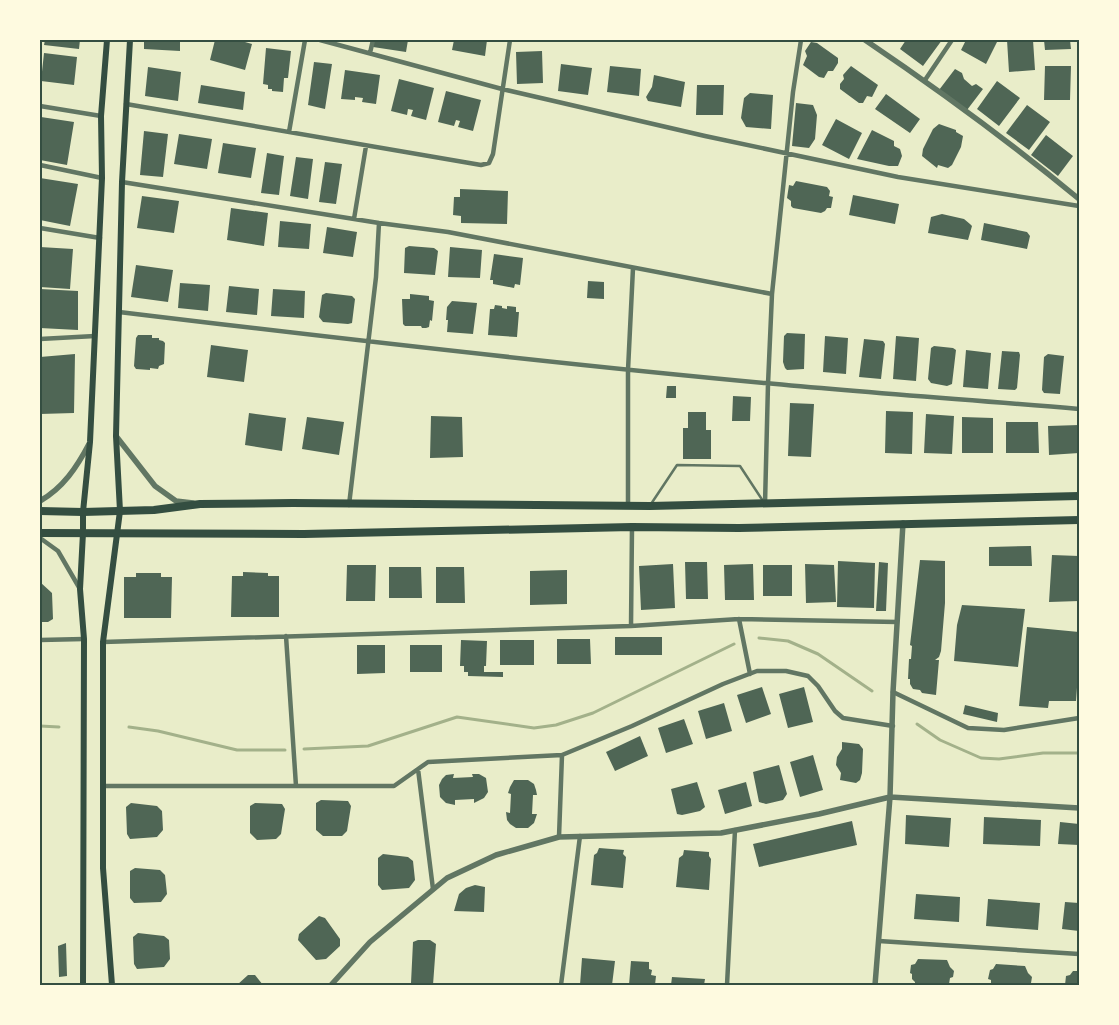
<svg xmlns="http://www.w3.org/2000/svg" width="1119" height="1025" font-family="Overpass,sans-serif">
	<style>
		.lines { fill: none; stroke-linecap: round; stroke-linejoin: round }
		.stream { stroke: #a3b18a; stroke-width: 3 }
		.building { fill: #4f6655 }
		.service { stroke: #617663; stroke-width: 2.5 }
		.minor { stroke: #617663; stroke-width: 4.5 }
		.tertiary { stroke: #617663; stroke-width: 5.5 }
		.secondary { stroke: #344e41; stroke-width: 6 }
		.trunk { stroke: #344e41; stroke-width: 8 }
		.neatline { fill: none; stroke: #344e41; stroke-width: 2 }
	</style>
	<rect width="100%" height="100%" fill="#e9edc9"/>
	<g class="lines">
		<!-- stream -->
		<path class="stream" d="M759,638l29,3 30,13 54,37
			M917,724l23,16 41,18 18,1 44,-6h36
			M40,726l19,1
			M129,727l29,4 79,19h48
			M304,749l64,-3 89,-29 77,11 22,-3 37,-12 141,-69"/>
	</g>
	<!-- building -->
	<path class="building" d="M45,40h35l-1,9 -35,-4z
		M144,40h36v11l-36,-2z
		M215,40h23l14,4 -7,26 -35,-10z
		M374,40h34l-2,12 -33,-5z
		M454,40h33l-2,16 -33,-6z
		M906,40h36l-19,26 -23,-17z
		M966,40h32l-12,24 -25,-14z
		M1007,40h26l2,30 -26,2z
		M1044,40h26l1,9 -26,1z
		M811,42l6,1 21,15v5l-5,8h-5l-4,7 -5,-1 -16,-12 4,-9 -2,-5z
		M266,48l25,3 -3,27h-4l-1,14 -11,-1v-2h-4v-4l-5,-1z
		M542,51l1,32 -26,1 -1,-32z
		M44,53l33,4 -3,28 -33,-4z
		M314,62l18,2 -7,45 -17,-4z
		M561,64l31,4 -4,27 -30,-4z
		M610,66l31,3 -2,27 -32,-4z
		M851,66l27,19 -6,12 -5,-1 -4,7h-4l-19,-14v-5l4,-5 -1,-4z
		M1045,66h26l-1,34h-26z
		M148,67l33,5 -3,29 -33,-5z
		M955,69l7,4 2,6 8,7 4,-2 7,5 -16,21 -28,-20z
		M345,70l35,5 -4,29 -14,-2 1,-4 -8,-1v3l-14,-1z
		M654,75l31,7 -4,25 -33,-6 -2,-4 6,-10z
		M399,79l35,9 -8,32 -15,-4 2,-6 -5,-1 -1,6 -16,-4z
		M997,81l23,17 -21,28 -22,-17z
		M201,85l44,7 -2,18 -45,-7z
		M697,85h27l-1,30h-27z
		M446,91l35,9 -8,31 -15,-4 2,-6 -4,-1 -2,6 -16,-4z
		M750,93l23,2 -2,34 -25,-2 -5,-9 3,-20z
		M886,94l34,25 -10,14 -35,-24z
		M796,103l17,2 4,10 -2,24 -6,9 -17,-2z
		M1027,105l23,17 -21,28 -23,-17z
		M41,117l33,5 -7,43 -27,-5z
		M836,119l26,14 -13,26 -27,-14z
		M939,124l17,6v2l7,4 -2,11 -9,18 -4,3 -10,-3 -1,3 -15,-12 1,-7 10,-20z
		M872,130l22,11v5l6,3 2,7 -4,10h-9l-32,-7z
		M144,131l24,3 -5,43 -23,-2z
		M179,134l33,5 -5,30 -33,-5z
		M1046,135l27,21 -15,20 -27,-21z
		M223,143l33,5 -5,30 -33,-5z
		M267,153l17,3 -5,39 -18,-2z
		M296,157l17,2 -5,40 -18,-3z
		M325,162l17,2 -6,40 -17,-2z
		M40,178l38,6 -8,42 -30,-6z
		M796,181l31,6 3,4 -1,5 4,1 -2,11h-4l-2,3 -4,2 -28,-5 -2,-2v-5l-4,-3 2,-13 4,1z
		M460,189l48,2 -1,33 -46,-1v-7l-8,-1 1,-18h6z
		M853,195l46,9 -4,20 -46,-9z
		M142,196l37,5 -5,32 -37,-5z
		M231,208l37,5 -4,33 -37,-6z
		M942,214l22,5 6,5 2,2 -4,14 -40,-7 3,-16z
		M280,221l31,3 -2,25 -31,-2z
		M984,223l43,9 3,4 -3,13 -46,-9z
		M327,227l30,5 -4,25 -30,-4z
		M409,246l25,2 4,3 -3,24 -31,-2 1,-25z
		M40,247l33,2 -3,40 -30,-2z
		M450,247l32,3 -2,28 -32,-1z
		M494,254l29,4 -3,27 -5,-1 -1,4 -21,-4v-4h-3z
		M136,265l37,5 -5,32 -37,-5z
		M588,281l16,1v17l-17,-1z
		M180,283l30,2 -2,26 -30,-3z
		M229,286l30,3 -2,26 -31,-3z
		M40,289l38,2v39l-38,-2z
		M273,289l32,2 -1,27 -33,-2z
		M326,293l26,3 3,3 -3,24 -4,1 -25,-2 -4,-5 3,-22z
		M410,294l19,2v4l5,1 -2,20 -2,-1 -1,7 -3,1h-4l-1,-2h-16l-2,-2 -1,-25h8z
		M452,301l25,2 -4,31 -26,-2 1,-12h-2l1,-13z
		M495,305l7,1v2l5,1v-3l9,1v5h3l-2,25 -29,-2 2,-26h4z
		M787,333l18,1 -1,35 -17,1 -2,-2 -2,-6 1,-26z
		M138,335h14v3h7v2l4,1 2,2 -1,21 -5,2 -1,3 -8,-1v2l-14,-1 -2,-3 2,-28z
		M825,336l23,2 -2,36 -23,-2z
		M896,336l23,2 -3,43 -23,-2z
		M864,339l19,2 2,3 -4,35 -22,-2z
		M211,345l37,5 -4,32 -37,-5z
		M934,346l19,2 3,2 -4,34 -5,2 -16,-3 -3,-4 3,-31z
		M966,350l25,3 -3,36 -25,-2z
		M1002,351l17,1 1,3 -3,33 -2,2 -17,-1z
		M75,354l-1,59 -34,1v-57z
		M1048,354l16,2 -4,38 -16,-1 -2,-3 2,-33z
		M667,386h9v12h-10z
		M733,396l18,1 -1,24h-18z
		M790,403l24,1 -3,53 -23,-1z
		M886,411l27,1 -1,42 -27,-1z
		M688,412h18v18h5v29h-28v-31h5z
		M249,413l37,5 -4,33 -37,-6z
		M926,414l28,2 -2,38 -28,-1z
		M431,416l31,1 1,40 -33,1z
		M307,417l37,5 -5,33 -37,-6z
		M962,417l31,1v35h-31z
		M1006,422h32l1,31h-33z
		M1079,425v28l-30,2 -1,-29z
		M1031,546l1,20h-43v-19z
		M1052,555l27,1v45l-30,1z
		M920,560l25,1v42l-4,48 -2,6 -4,3h4l-3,35 -14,-2 -2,-3 -7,-1 -3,-5v-5h-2l1,-20h2l1,-13 -2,-1z
		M838,561l37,2 -1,45 -37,-1z
		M685,562h22l1,37h-22z
		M879,562l9,1 -2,48h-10z
		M673,564l2,44 -34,2 -2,-44z
		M753,564l1,36h-29l-1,-35z
		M805,564l29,1 2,37 -30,1z
		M347,565h29l-1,36h-29z
		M763,565h29v31h-29z
		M389,567h32l1,31h-33z
		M436,567h28l1,36h-29z
		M567,570v34l-37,1v-34z
		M243,572l25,1v3h11v41h-48l1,-41h11z
		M136,573h25v4h11l-1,41h-47v-41h12z
		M40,582l12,11 1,26 -5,3h-8z
		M962,605l63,4 -7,58 -64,-6 3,-36z
		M1027,627l52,5v29l-3,40h-27l-1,7 -29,-2z
		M615,637h47v18h-47z
		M557,639h33l1,25h-34z
		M461,640l26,1 -1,25h-2v6h19v5l-35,-1v-4h-4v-6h-4z
		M500,640h34v25h-34z
		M357,645h28v28l-28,1z
		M410,645h32v27h-32z
		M762,687l9,27 -25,9 -9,-28z
		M804,687l9,35 -25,6 -9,-34z
		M724,703l8,28 -26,8 -8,-28z
		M965,705l33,8 -1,9 -34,-8z
		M684,719l9,25 -27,9 -8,-25z
		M640,736l8,20 -33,15 -9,-19z
		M842,742l17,2 4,5 -1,24 -2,7 -4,3 -16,-3 1,-7 -5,-8 1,-8 5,-8z
		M813,755l10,35 -23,7 -10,-35z
		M779,765l8,29 -4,6 -17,4 -7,-2 -6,-30z
		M454,774l-1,4 20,-1 -1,-3h7l7,4 2,14 -4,6 -10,5v-4l-19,1v5l-9,-2 -6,-6 -1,-12 3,-6 4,-4z
		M514,780h14l6,4 2,6 1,5h-4l-1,19h5l-3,9 -6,5h-12l-6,-4 -3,-4 -1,-8 4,1 1,-19 -3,-1 2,-6z
		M697,782l8,25 -5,4 -18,4 -5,-1 -6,-25z
		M746,782l6,24 -27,8 -7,-24z
		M321,800l27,1 3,5 -4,25 -5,5h-19l-7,-6v-27z
		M131,803l26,3 5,5 1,19 -6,7 -27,2 -3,-5 -1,-27z
		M255,803l27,1 3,5 -4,25 -5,5 -19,1 -7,-7v-27z
		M906,815l45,3 -2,29 -44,-3z
		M984,817l57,3 -1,26 -57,-2z
		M852,821l5,24 -98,22 -6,-23z
		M1060,822l19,2v21l-21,-1z
		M599,848l25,2 -1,4 3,3 -3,31 -32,-3 3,-30 3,-2z
		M684,850l25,2v4l2,3 -2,31 -33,-3 3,-29 4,-3z
		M383,854l25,3 5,4 2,19 -6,8 -27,2 -4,-5v-27z
		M135,868l25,2 5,5 2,19 -6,8 -27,1 -4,-5v-27z
		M475,885l10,2 -1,25 -30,-1 5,-17 7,-6z
		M916,894l44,3 -1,25 -45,-3z
		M988,899l52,4 -2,27 -52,-4z
		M1065,902l14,1v28l-17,-2z
		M319,916l6,2 15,21v7l-14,13 -10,1 -18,-20 1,-6z
		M138,933l26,3 5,4 1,19 -6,8 -27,2 -3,-5 -1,-27z
		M418,940h12l6,4 -3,41h-17l-5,-2 2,-41z
		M66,943l1,33 -8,1 -1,-31z
		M582,958l33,3 -3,24h-32z
		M918,959l29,1 3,7 4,4 -1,6 -3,1 -1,6 -34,1v-3l-3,-3v-5l-2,-1 1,-8 4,-1z
		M631,961l18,1v7l3,1 -1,5 5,1 -1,9h-26z
		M996,964l29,2 3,7 4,4 -1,6h-3v2h-37v-5l-3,-1 2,-9 3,-1z
		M1073,971h6v14h-14l1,-9 4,-1z
		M248,975h7l8,10h-26z
		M672,977l33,2 -1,6h-33z"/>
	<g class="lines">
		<!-- service -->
		<path class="service" d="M651,504l26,-39 63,1 23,35"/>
		<!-- minor -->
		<path class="minor" d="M320,40l182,49 203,47 193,41 181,29
			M370,53l3,-13
			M925,80l27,-40
			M126,104l355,61 8,-2 4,-9 17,-114
			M40,106l61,10
			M289,132l16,-92
			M40,165l62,13
			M122,182l257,41 69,9 324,62
			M354,219l12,-73
			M40,228l60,10
			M119,312c215,26 430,51 646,71 104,10 209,17 314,26
			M40,339l55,-3
			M765,504l3,-120 4,-90 21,-202 8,-52
			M349,505l27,-228 3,-54
			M628,506v-136l5,-102
			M40,538l18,13 22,38
			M739,619l11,55
			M631,626l1,-99
			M286,636l10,150
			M40,640l44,-1
			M103,642l528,-16 108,-7 158,3
			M893,692l75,36 36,2 75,-12
			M418,769l15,120
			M103,786h291l34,-24 134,-7 70,-29 91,-42 34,-13h29l22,5 10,10 17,25 8,7 50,8
			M559,837l3,-82
			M879,941l200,13
			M561,985l19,-149
			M727,985l8,-155"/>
		<!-- tertiary -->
		<path class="tertiary" d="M865,40c74,50 145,102 214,159
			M116,436l39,50 21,15 17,2
			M40,501c23,-13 37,-34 49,-57
			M331,985l39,-43 77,-64 49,-23 63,-18 162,-4 98,-19 71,-17 189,11
			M875,985l15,-188 3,-105 10,-169"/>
		<!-- secondary -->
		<path class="secondary" d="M83,985l1,-346 -4,-50 3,-56v-21l7,-70 12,-264 -1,-62 6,-76
			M112,985l-9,-117v-226l17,-131 -4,-75 6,-254 8,-142"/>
		<!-- trunk -->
		<path class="trunk" d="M40,511l43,1 71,-2 46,-6 93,-1 357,3 429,-10
			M40,533l264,1 328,-7 107,1 340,-8"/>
	</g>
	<!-- border -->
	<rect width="1119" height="1025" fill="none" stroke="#fefae0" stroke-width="82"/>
	<rect x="41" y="41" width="1037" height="943" class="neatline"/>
</svg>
